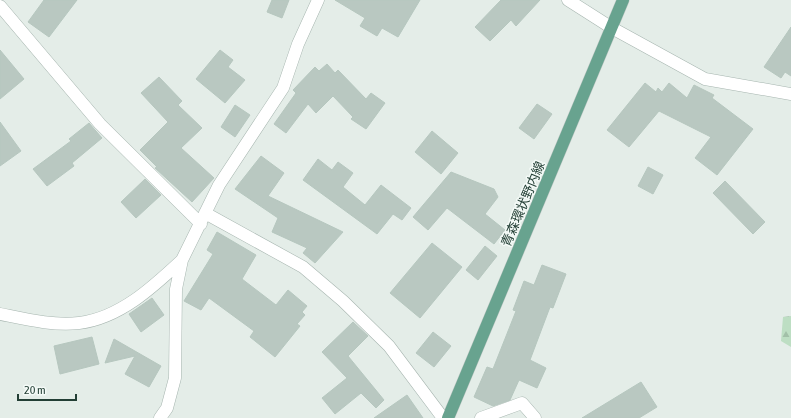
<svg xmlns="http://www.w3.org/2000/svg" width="791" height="418" font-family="'Asap Condensed','Noto Sans JP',sans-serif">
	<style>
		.forest { fill: url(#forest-firs) }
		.building { fill: #b9c8c1; stroke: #b6c7bf }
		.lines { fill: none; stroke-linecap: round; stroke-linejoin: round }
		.minor-casing { stroke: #a6b5af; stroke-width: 13 }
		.primary-casing { stroke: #c1c9c6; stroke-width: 13 }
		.minor { stroke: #fff; stroke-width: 12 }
		.primary { stroke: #68a38f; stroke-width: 12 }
		.labels { text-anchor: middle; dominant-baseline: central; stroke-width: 3; stroke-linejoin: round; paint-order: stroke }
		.street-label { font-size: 13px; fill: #233f35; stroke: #f4faf7 }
	</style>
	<defs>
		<pattern id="forest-firs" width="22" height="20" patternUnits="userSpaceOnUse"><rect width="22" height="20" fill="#bddec3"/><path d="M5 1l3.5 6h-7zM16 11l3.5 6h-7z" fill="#a2c0a8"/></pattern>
	</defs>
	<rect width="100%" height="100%" fill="#e4ede8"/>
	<!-- forest -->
	<path class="forest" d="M791,316v31l-10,-6 2,-24z"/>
	<!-- building -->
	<path class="building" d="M44,0h33l-28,37 -21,-15z
		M272,0h17l-7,18 -15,-6z
		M335,0h85l-22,37 -16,-9 -5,8 -17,-10 5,-8z
		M501,0h39l-24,26 -5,-6 -21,21 -15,-14z
		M791,27v49l-6,-4 -4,6 -17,-11z
		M0,50l24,29 -24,20z
		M220,50l13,10 -5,7 17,13 -20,23 -29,-24z
		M327,64l8,9 3,-3 28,29 5,-6 14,10 -19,26 -15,-10 2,-2 -20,-21 -17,17 -8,-9 -22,29 -12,-9 22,-31 -3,-3 22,-23 4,4z
		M159,77l23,24 -4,4 24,23 -21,20 33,30 -22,24 -37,-34 2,-1 -17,-17 28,-28 -27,-29z
		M645,83l11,9 2,-4 4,4 7,-9 18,15 7,-13 20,10 -2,3 41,31 -36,46 -22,-17 16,-21 -52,-26 -30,36 -22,-17z
		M537,104l15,10 -18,25 -15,-11z
		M235,105l15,10 -15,22 -14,-10z
		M0,122l21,29 -21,15z
		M89,123l13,15 -30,25 2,3 -27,20 -14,-17 38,-28 -2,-2z
		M432,131l26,22 -17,21 -26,-22z
		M261,156l23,17 -16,23 75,36 -28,31 -12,-10 4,-5 -35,-16 6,-14 -43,-29z
		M318,159l14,11 6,-8 15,11 -10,14 22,18 16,-20 30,23 -9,12 -9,-6 -16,20 -74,-54z
		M648,167l15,8 -10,19 -15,-8z
		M451,172l43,17 4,8 -13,17 20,16 -11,14 -47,-36 -19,22 -15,-13z
		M145,179l16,16 -25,23 -15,-16z
		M725,181l40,41 -12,12 -40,-41z
		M217,232l39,23 -14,24 34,26 12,-15 19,16 -5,6 3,3 -8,9 3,2 -25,31 -25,-20 4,-6 -45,-33 -8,12 -17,-9 29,-47 -6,-4z
		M432,243l30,24 -42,51 -30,-25z
		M485,246l12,10 -19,24 -12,-10z
		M542,265l24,9 -13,34 -3,-1 -20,53 16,8 -9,20 -18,-8 -9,20 -17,6 -19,-9 13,-30 6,2 23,-58 -3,-1 11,-29 10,4z
		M152,298l12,17 -23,17 -12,-18z
		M353,322l15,14 -20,20 36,44 -8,8 -15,-15 -26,21 -13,-16 25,-20 -25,-26z
		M433,332l18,14 -17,21 -18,-14z
		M92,337l7,27 -39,10 -6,-28z
		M114,339l47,27 -12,21 -24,-13 10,-18 -30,7z
		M641,382l16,25 -18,11h-57z
		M407,395l16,23h-49z"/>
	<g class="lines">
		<defs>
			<path id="minor" d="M568,0l44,28 93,51 86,15
				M0,6l100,118 101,100
				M205,213l98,54 40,34 46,45 54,72
				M0,314c25,5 53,12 79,9 41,-5 74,-36 103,-63
				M160,418l7,-10 8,-30 1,-89 6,-29 37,-75 64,-97 15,-44 20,-44
				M481,418l41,-15 13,15"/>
			<path id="primary" d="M448,418l175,-418"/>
		</defs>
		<!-- minor casing -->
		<use href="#minor" class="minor-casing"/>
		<!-- primary casing -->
		<use href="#primary" class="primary-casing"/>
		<!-- minor -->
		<use href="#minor" class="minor"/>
		<!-- primary -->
		<use href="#primary" class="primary"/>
	</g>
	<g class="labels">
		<!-- street labels -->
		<g class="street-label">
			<text transform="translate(523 204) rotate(-67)">青森環状野内線</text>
		</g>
	</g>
	<!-- scale -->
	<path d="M18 394v6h58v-6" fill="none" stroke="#233f35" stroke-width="2"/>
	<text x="24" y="394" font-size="12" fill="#233f35" stroke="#f4faf7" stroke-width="3" paint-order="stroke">20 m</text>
</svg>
